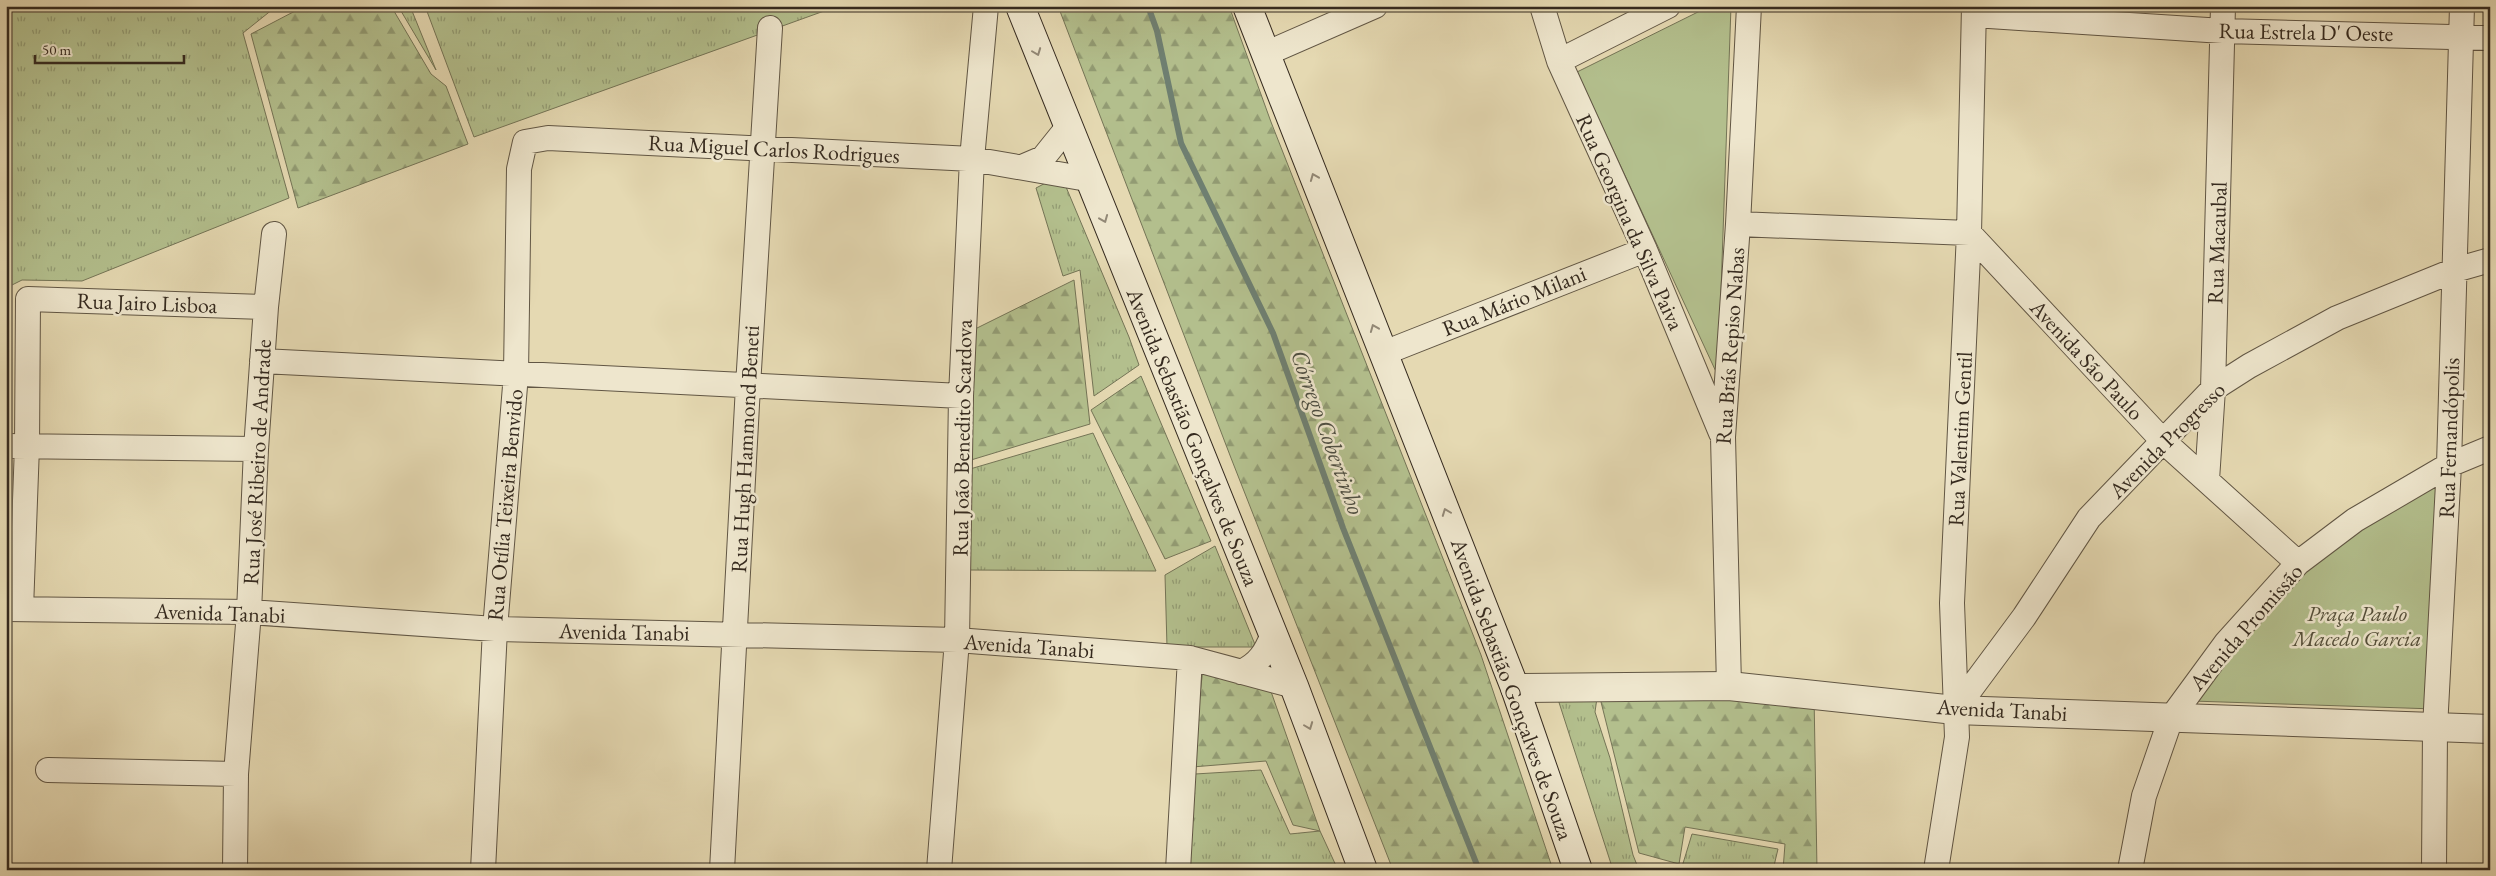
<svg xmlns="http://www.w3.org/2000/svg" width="2496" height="876" font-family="'EB Garamond',serif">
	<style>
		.grass { fill: url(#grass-tufts); stroke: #747456 }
		.forest { fill: url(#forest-firs); stroke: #747456 }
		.park { fill: #b3bf8d; stroke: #747456 }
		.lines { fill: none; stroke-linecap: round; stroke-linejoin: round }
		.stream { stroke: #6f8072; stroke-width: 6 }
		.minor-casing { stroke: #615644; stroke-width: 26 }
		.tertiary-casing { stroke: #615644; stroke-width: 30 }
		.secondary-casing { stroke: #352a1f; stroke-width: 30 }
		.minor { stroke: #eee6cd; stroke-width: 24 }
		.tertiary { stroke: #eee6cd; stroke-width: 28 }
		.secondary { stroke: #eee6cd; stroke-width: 28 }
		.oneway { stroke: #928876 }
		.labels { text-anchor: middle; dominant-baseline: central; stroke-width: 5; stroke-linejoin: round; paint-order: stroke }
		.street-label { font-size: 22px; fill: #352a1f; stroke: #eee6cd }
		.park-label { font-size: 22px; font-style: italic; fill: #544f3a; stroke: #eee6cd }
		.water-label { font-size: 24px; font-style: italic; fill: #4d4e42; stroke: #eee6cd }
	</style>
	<defs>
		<pattern id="grass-tufts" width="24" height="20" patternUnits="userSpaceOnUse" patternTransform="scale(1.25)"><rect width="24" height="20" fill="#b3bf8d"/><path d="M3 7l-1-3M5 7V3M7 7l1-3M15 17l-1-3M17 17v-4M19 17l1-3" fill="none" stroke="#929b73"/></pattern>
		<pattern id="forest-firs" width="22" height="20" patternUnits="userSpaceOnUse" patternTransform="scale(1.25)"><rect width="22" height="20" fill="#b3bf8d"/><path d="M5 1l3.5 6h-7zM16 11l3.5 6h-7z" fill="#929b73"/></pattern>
	</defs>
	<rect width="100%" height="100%" fill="#e5d9b2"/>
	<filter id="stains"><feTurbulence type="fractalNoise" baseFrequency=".004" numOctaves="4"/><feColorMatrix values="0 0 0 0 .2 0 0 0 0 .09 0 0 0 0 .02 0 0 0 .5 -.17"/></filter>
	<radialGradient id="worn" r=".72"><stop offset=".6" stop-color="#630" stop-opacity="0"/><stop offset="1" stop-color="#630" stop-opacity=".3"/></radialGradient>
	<!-- grass -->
	<path class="grass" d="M6,6h276l-9,3 -30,24 46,165 -207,83 -60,-1 -16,8z
		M398,6h12l26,64z
		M425,6h413l-364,131z
		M1061,175l68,162 10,28 -45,31 -14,-126 -17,6 -27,-88z
		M1093,433l63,138 -189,-1 3,-101z
		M1215,546l41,101h-89l-2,-72z
		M1555,690l43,1 -3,21 15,46 23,97 6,15h-26z
		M1261,770l29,64 30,-3 18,39h-149l6,-96z
		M1692,834l86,15 -5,21h-92z"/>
	<!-- forest -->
	<path class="forest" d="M310,6h81l40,68 15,12 22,58 -170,64 -47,-174 46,-24z
		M1058,6h171l42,116 210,533 72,215h-160l-162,-412z
		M1074,280l16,144 -119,36 2,-130z
		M1141,376l70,165 -46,18 -74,-149z
		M1203,668l65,15 52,148 -27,-6 -27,-64 -74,6z
		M1814,694l3,176h-34l2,-26 -100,-17 -6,37 -40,-11 -38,-151 8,-7z"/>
	<!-- park -->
	<path class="park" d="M1710,6h21l-13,370 -141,-304z
		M2442,477l-7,232 -243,-8 109,-135z"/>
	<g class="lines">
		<!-- stream -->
		<path class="stream" d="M1148,6l9,25 24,112 92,190 70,195 136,342"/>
		<defs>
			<path id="minor" d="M1542,6l17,55 86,189 76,183
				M1974,15l249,16 267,7
				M1265,54l110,-48
				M1559,61l109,-55
				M1022,167l21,-9 24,-30
				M1738,224l231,9 194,208 135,122
				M1384,353l261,-103
				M262,361l699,35
				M6,446l250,3
				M2207,480l6,-91 10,-383
				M6,609l243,3 246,17 462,11 233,18 104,28
				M21,609l6,-163 1,-147 238,8
				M1241,672c18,-8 25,-20 32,-38
				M1729,686l-6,-249 15,-213 11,-218
				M1955,710l69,-93 65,-99 124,-129 36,-23 88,-48 118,-48 35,-10
				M48,770l188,4
				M235,870l1,-96 13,-162 7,-163 10,-142 8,-73
				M483,870l12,-241 21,-255 3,-205 6,-27 23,-4 424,21 115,20
				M722,870l26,-484 22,-358
				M939,870l18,-230 4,-244 11,-237 14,-153
				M1178,870l12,-212
				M1936,870l21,-133 -5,-134 17,-370 5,-227
				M2130,870l14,-74 27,-78 55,-75 72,-80 57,-43 94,-55 41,-17
				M2434,870l1,-142 14,-263 13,-459"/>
			<path id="tertiary" d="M1515,688l214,-2 226,24 535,19"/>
			<path id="secondary" d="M1020,6l274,680 69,184
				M1247,6l268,682 63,182"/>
		</defs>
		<!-- minor casing -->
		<use href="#minor" class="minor-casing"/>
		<!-- tertiary casing -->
		<use href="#tertiary" class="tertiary-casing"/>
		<!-- secondary casing -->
		<use href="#secondary" class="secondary-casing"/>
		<!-- minor -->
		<use href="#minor" class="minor"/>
		<!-- tertiary -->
		<use href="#tertiary" class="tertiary"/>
		<!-- secondary -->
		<use href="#secondary" class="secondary"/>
	</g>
	<!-- one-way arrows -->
	<defs><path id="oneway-chevron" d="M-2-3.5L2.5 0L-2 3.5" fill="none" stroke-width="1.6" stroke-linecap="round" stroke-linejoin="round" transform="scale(1.25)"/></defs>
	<g class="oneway">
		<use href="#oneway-chevron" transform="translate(1037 52) rotate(69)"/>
		<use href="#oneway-chevron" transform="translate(1314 177) rotate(-112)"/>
		<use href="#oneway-chevron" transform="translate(1104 219) rotate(68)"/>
		<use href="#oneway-chevron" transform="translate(1374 328) rotate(-112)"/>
		<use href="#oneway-chevron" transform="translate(1446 512) rotate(-111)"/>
		<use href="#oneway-chevron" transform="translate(1309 726) rotate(69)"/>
	</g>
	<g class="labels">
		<!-- street labels -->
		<g class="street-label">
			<text transform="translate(2306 32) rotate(1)">Rua Estrela D' Oeste</text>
			<text transform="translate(774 149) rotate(3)">Rua Miguel Carlos Rodrigues</text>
			<text transform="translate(1630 222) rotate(66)">Rua Georgina da Silva Paiva</text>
			<text transform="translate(2217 243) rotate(-88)">Rua Macaubal</text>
			<text transform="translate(1514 301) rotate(-22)">Rua Mário Milani</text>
			<text transform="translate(147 303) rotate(2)">Rua Jairo Lisboa</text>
			<text transform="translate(1730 346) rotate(-86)">Rua Brás Repiso Nabas</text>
			<text transform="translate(2087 360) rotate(47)">Avenida São Paulo</text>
			<text transform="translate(1193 437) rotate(68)">Avenida Sebastião Gonçalves de Souza</text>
			<text transform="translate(962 438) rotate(-89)">Rua João Benedito Scardova</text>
			<text transform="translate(2449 438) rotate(-88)">Rua Fernandópolis</text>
			<text transform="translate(1960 439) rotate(-87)">Rua Valentim Gentil</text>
			<text transform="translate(2167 440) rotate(-45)">Avenida Progresso</text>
			<text transform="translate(745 449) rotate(-87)">Rua Hugh Hammond Beneti</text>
			<text transform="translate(257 462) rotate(-87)">Rua José Ribeiro de Andrade</text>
			<text transform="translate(505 505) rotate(-85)">Rua Otília Teixeira Benvido</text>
			<text transform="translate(220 613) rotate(2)">Avenida Tanabi</text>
			<text transform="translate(2246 627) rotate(-49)">Avenida Promissão</text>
			<text transform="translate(624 632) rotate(1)">Avenida Tanabi</text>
			<text transform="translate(1029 646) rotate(4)">Avenida Tanabi</text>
			<text transform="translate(1512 689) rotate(70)">Avenida Sebastião Gonçalves de Souza</text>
			<text transform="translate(2002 710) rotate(3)">Avenida Tanabi</text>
		</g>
		<!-- park labels -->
		<g class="park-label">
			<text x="2357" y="613">Praça Paulo<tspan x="2357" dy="25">Macedo Garcia</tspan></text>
		</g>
		<!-- water labels -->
		<g class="water-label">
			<text transform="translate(1328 432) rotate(70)">Córrego Cobertinho</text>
		</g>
	</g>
	<!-- margin -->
	<rect width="2496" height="876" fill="none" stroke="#e5d9b2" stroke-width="25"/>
	<rect x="8" y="8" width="2481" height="861" fill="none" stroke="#352a1f" stroke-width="2.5"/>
	<rect x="12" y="12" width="2471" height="851" fill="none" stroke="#352a1f"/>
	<!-- scale -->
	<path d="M35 55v8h149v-8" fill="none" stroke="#352a1f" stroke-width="2.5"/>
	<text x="42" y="55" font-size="15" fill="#352a1f" stroke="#eee6cd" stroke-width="4" paint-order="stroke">50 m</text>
	<rect width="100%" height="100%" filter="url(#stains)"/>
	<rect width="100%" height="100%" fill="url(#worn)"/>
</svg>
